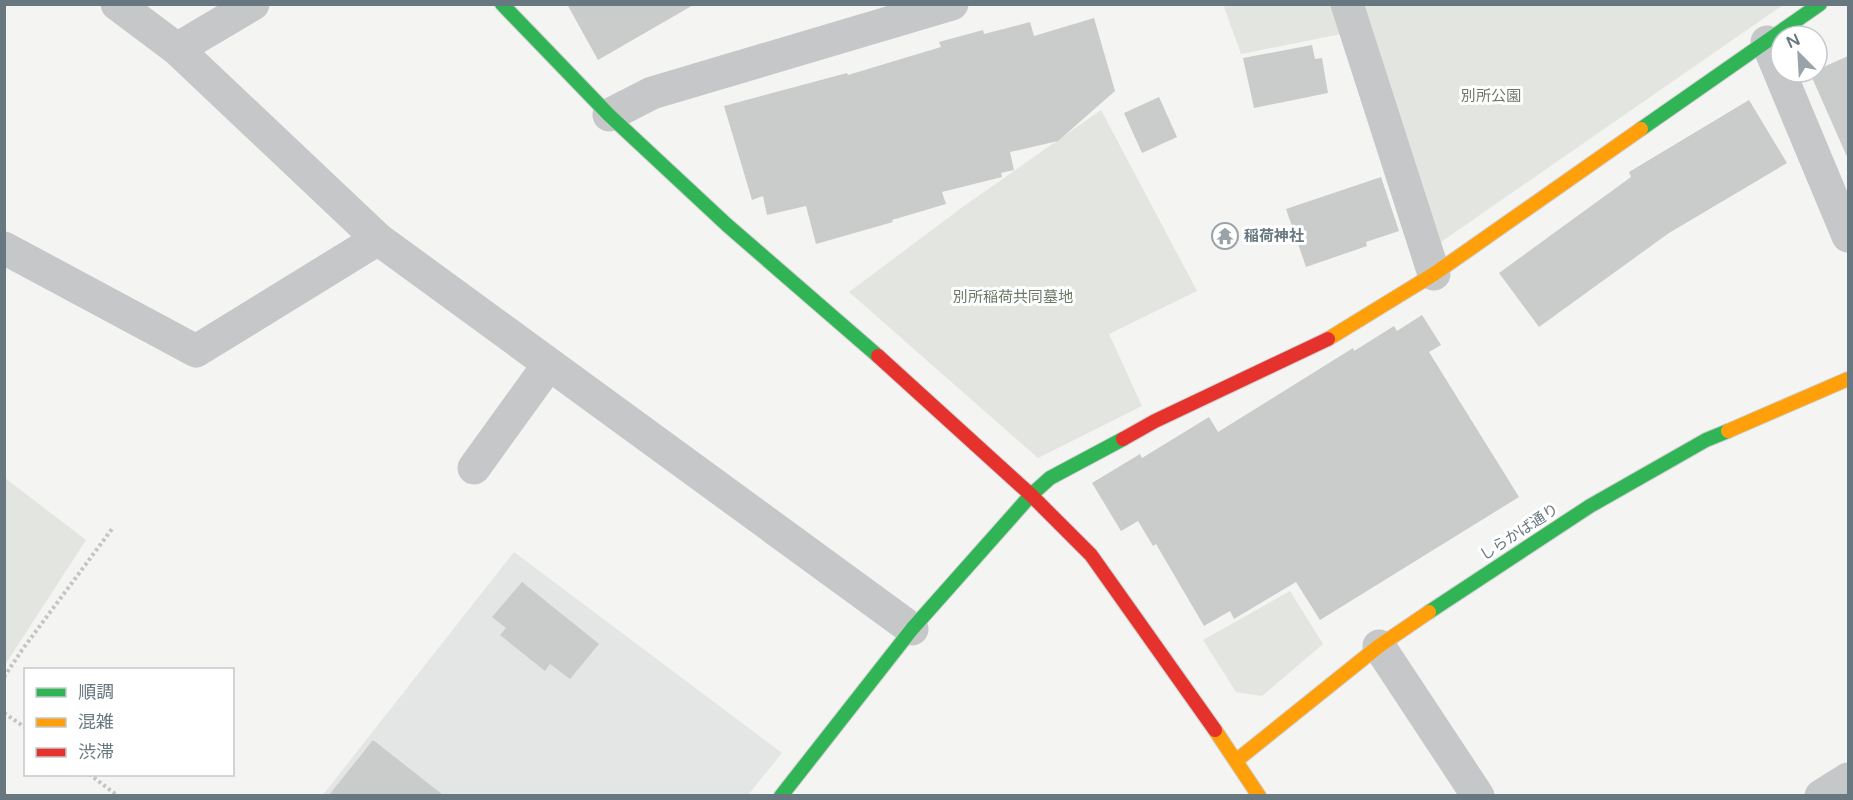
<svg xmlns="http://www.w3.org/2000/svg" width="1853" height="800" font-family="'Varela Round','Noto Sans JP',sans-serif">
	<style>
		.built { fill: #e4e6e6 }
		.green { fill: #e3e5e1 }
		.building { fill: #cacbcb }
		.lines { fill: none; stroke-linecap: round; stroke-linejoin: round }
		.fast-casing { stroke: #cfd0d0; stroke-width: 16 }
		.slow-casing { stroke: #cfd0d0; stroke-width: 16 }
		.jam-casing { stroke: #cfd0d0; stroke-width: 16 }
		.path { stroke: #c4c4c5; stroke-width: 4; stroke-dasharray: 3 3; stroke-linecap: butt }
		.street { stroke: #c5c7c8; stroke-width: 33 }
		.fast { stroke: #30b455; stroke-width: 14 }
		.slow { stroke: #ff9f0a; stroke-width: 14 }
		.jam { stroke: #e5322d; stroke-width: 14 }
		.labels { text-anchor: middle; dominant-baseline: central; stroke-width: 6; stroke-linejoin: round; paint-order: stroke }
		.park-label { font-size: 15px; fill: #6b7866; stroke: #fff }
		.poi-label { font-size: 15px; font-weight: bold; fill: #687880; stroke: #fff; text-anchor: start }
		.street-label { font-size: 15px; fill: #687880; stroke: #fff }
	</style>
	<rect width="100%" height="100%" fill="#f4f4f3"/>
	<!-- built -->
	<path class="built" d="M514,552l268,201 -34,42 -426,1z"/>
	<!-- green -->
	<path class="green" d="M1228,4l103,1 10,29 -100,20 -17,-47z
		M1364,4l419,1 -342,237z
		M1101,110l96,181 -88,43 33,72 -104,52 -189,-166 115,-86z
		M5,478l81,62 -81,125z
		M1290,591l33,53 -61,52 -26,-4 -33,-52z"/>
	<!-- building -->
	<path class="building" d="M567,4h128l-97,56z
		M1094,18l21,73 -57,50 -48,11 4,18 -13,3 1,4 -60,15 4,12 -54,16 1,2 -77,22 -10,-38 -39,9 -4,-19 -11,4 -28,-94 123,-33 1,2 93,-28 -2,-5 44,-12 1,4 46,-12 4,14z
		M1312,45l3,14 7,-1 6,35 -74,15 -11,-50z
		M1848,56v103l-38,-86z
		M1159,97l18,40 -35,16 -18,-40z
		M1749,100l38,63 -118,70 -130,94 -40,-54 132,-96 -2,-5z
		M1381,177l18,54 -33,11 1,4 -61,21 -20,-58z
		M1422,315l19,30 -12,7 90,145 -199,123 -24,-38 -62,37 -4,-8 -26,15 -48,-82 -3,2 -15,-25 -17,10 -29,-48 48,-29 2,4 67,-41 9,15 135,-84 1,3 40,-25 3,5z
		M522,582l77,62 -29,35 -20,-15 -5,7 -45,-36 6,-7 -14,-11z
		M373,740l70,55h-114z"/>
	<g class="lines">
		<defs>
			<path id="fast" d="M502,4l107,111 118,110 151,131
				M1641,129l179,-125
				M1429,612l161,-106 116,-66 22,-9
				M781,796l131,-167 119,-134 19,-17 73,-39"/>
			<path id="slow" d="M1328,339l106,-65 207,-145
				M1728,431l120,-52
				M1215,730l44,66
				M1237,760l142,-114 50,-34"/>
			<path id="jam" d="M878,356l153,139 60,60 124,175
				M1123,439l32,-18 173,-82"/>
		</defs>
		<!-- fast casing -->
		<use href="#fast" class="fast-casing"/>
		<!-- slow casing -->
		<use href="#slow" class="slow-casing"/>
		<!-- jam casing -->
		<use href="#jam" class="jam-casing"/>
		<!-- path -->
		<path class="path" d="M4,677l18,-27 90,-121
			M4,713l22,15
			M89,774l29,22"/>
		<!-- street -->
		<path class="street" d="M117,4l60,45 201,190 534,390
			M1347,4l87,270
			M1767,42l81,194
			M177,49l76,-45
			M609,115l43,-22 300,-89
			M4,248l192,103 182,-112
			M474,468l75,-104
			M1379,646l99,150
			M1821,796l27,-17"/>
		<!-- fast -->
		<use href="#fast" class="fast"/>
		<!-- slow -->
		<use href="#slow" class="slow"/>
		<!-- jam -->
		<use href="#jam" class="jam"/>
	</g>
	<!-- icons -->
	<defs>
		<symbol id="temple-ring" viewBox="-11 -11 22 22"><circle r="9.5" fill="#fff" stroke="#99a3a8" stroke-width="1.5"/><path d="M0-6L5-2H3V0L6.5 2.5H4V6H1.5V3h-3V6H-4V2.5H-6.5L-3 0V-2H-5Z" fill="#99a3a8"/></symbol>
	</defs>
	<g fill-rule="evenodd">
		<use href="#temple-ring" x="1210" y="221" width="30" height="30"/>
	</g>
	<g class="labels">
		<!-- park labels -->
		<g class="park-label">
			<text x="1491" y="96">別所公園</text>
			<text x="1013" y="297">別所稲荷共同墓地</text>
		</g>
		<!-- poi labels -->
		<g class="poi-label">
			<text x="1244" y="236">稲荷神社</text>
		</g>
		<!-- street labels -->
		<g class="street-label">
			<text transform="translate(1519 532) rotate(-33)">しらかば通り</text>
		</g>
	</g>
	<!-- border -->
	<rect width="1853" height="800" fill="none" stroke="#687880" stroke-width="12"/>
	<!-- legend -->
	<rect x="24" y="668" width="210" height="108" fill="#ffffff" stroke="#c3c9cc" stroke-width="1.5"/>
	<rect x="36" y="688" width="30" height="9" fill="#30b455" stroke="#c3c9cc" stroke-width="1.5"/>
	<text x="78" y="698" font-size="18" fill="#687880">順調</text>
	<rect x="36" y="718" width="30" height="9" fill="#ff9f0a" stroke="#c3c9cc" stroke-width="1.5"/>
	<text x="78" y="728" font-size="18" fill="#687880">混雑</text>
	<rect x="36" y="748" width="30" height="9" fill="#e5322d" stroke="#c3c9cc" stroke-width="1.5"/>
	<text x="78" y="758" font-size="18" fill="#687880">渋滞</text>
	<!-- north arrow -->
	<g transform="translate(1799 54) rotate(336)"><circle r="28" fill="#ffffff" stroke="#c3c9cc" stroke-width="1.5"/>
	<path d="M0-4.5L10 22L0 15L-10 22Z" fill="#99a3a8"/>
	<text y="-9" font-size="16" font-weight="bold" text-anchor="middle" fill="#687880">N</text>
	</g>
</svg>
